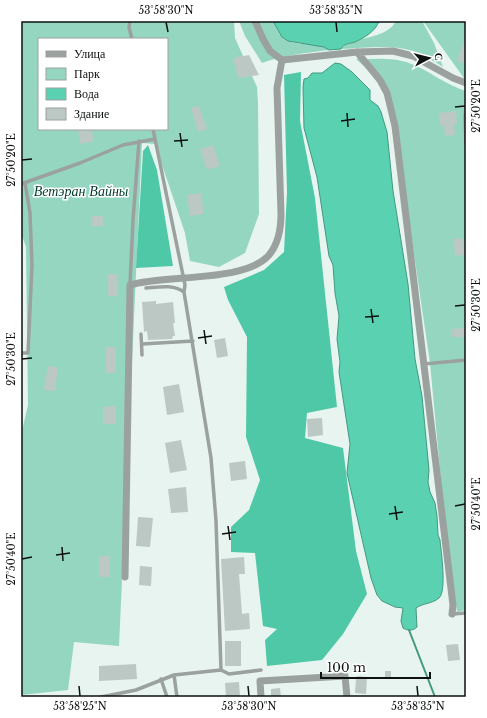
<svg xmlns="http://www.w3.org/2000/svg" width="487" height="718" font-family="'Libre Baskerville',serif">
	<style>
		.green { fill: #95d6c1; fill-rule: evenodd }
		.forest { fill: #4fc8a7 }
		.water { fill: #5ad2b1; stroke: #439881 }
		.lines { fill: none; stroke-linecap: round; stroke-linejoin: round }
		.stream { stroke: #439881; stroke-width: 2 }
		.building { fill: #bbc8c3 }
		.service { stroke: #9ba19f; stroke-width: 3.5 }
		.minor { stroke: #9ba19f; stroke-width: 7 }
		.ticks { fill: none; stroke: #0d1110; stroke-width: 1.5 }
		.labels { text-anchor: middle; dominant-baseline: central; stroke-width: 3; stroke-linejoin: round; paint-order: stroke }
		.park-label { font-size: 14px; font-style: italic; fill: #023a2d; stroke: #fff }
		.neatline { fill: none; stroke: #0d1110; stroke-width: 1.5 }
		.ticks-label { font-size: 10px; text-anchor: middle; fill: #0d1110 }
	</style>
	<rect width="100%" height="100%" fill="#e7f4ef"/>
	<!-- green -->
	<path class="green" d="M21,21h213l1,17 22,49 1,17 1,110 -14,39 -26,14 -29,-6 -5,-28 -30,-89 -13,-1 -23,503 -45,-4 -6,48 -47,5v-260l7,-30 -2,-158 -5,-14zM39,39h128v90h-128z
		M239,21h34c3,5 6,13 10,17 11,9 33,3 46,12 -23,3 -45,5 -67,13l-17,-27z
		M396,21h26l12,22 9,24c-9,-6 -20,-12 -30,-16 -23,-7 -49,-3 -72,-2 3,-5 8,-5 13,-7 14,-6 34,-6 42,-21z
		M423,21h43v60z
		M356,59c18,0 37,-2 53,4 20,7 36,22 57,28v519l-9,2 -14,-110 -13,-139 -24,-163 -21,-108 -18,-23z"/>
	<!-- forest -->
	<path class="forest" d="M301,72l-1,49 15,77 22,209 -30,6 -2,25 38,10 13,103 11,43 -24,40 -21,26 -55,6 -2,-26 12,-11 -14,-3 -8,-73 -24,-1v-25l18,-17 11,-30 -14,-43 1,-100 -19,-37 -4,-13 40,-17 20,-18 3,-60 -3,-117z
		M148,145l9,25 16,96 -37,2 7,-117z"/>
	<!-- water -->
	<path class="water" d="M273,21h106c-3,10 -15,17 -24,21 -6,2 -11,1 -14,7l-12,1 -5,-3 -36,-6 -6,-4z
		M335,63l6,1 11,8 18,18v10l8,6 3,6 6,20 6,59 15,93 7,75 7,37 7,74 -1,12 2,10 5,11 2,13 1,19 2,5c1,11 7,51 -1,58 -7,6 -16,5 -23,10l1,19c-4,4 -9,4 -14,1l-2,-7 2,-13 -8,-1 -13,-6 -5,-6 -6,-17 -24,-105 3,-29 -11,-72 1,-10 -3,-23 2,-23 -4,-23 -2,-28 -4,-9 -12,-79 -13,-49 -1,-41 1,-8 4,-1 4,-5h10z"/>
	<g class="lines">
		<!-- stream -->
		<path class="stream" d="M409,630l26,67"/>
	</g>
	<!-- building -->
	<path class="building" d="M465,38h1v26l-9,-3z
		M249,55l10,20 -21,3 -5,-20z
		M199,106l8,23 -9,3 -7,-24z
		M456,111l1,13 -3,1 1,10 -10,1 -1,-11 -4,1 -1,-13z
		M78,129h13l3,12 -14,3z
		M213,145l7,21 -13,4 -7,-21z
		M201,193l3,21 -14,2 -3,-21z
		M91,216h12v10h-11z
		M462,238l1,4h3v13l-11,1 -2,-17z
		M108,274h10v22h-10z
		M156,301v3l17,-2 2,21h-2l2,13h-2l-1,3 -24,1 -1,-9 -3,1 -2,-30z
		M466,328v9h-14l-1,-8z
		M225,338l3,18 -11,2 -3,-18z
		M106,347h10v26h-10z
		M48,366l10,2 -3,23 -11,-1z
		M179,384l5,28 -17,3 -4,-28z
		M116,406v18h-13v-17z
		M322,418l1,17 -15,2 -1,-18z
		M181,440l6,30 -17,3 -5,-30z
		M245,461l2,18 -16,2 -2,-18z
		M186,487l2,25 -17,1 -3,-24z
		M138,517l15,1 -3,29 -14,-1z
		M99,556h11v21h-11z
		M244,557l1,17h-6l3,40 7,-1 1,16 -25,2 -4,-72z
		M140,566l12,1 -1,19 -12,-1z
		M225,641h16v25h-16z
		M458,644l2,16 -12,1 -2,-16z
		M136,664l1,15 -38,2v-15z
		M385,671h6v7h-6z
		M357,676l10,1 -1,17 -11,-1 1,-14h1z
		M239,682l1,15h-14l-1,-14z
		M280,688l1,9h-10v-8z"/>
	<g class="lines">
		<!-- service -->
		<path class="service" d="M130,21l-1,6 3,12
			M466,106l-1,11 1,26
			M153,129l2,10
			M21,184l59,-21 43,-18 32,-6 30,146 -1,7 27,166 5,63 5,149 -47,5 -38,15 -35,7
			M130,285l3,-65 6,-79
			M146,288c13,-1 27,-4 38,4
			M141,334l1,21
			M142,344l51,-3
			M21,353h7l4,-88 -2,-52 -5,-30
			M424,364l42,-4
			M452,614l14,-1
			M221,670l8,4 32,-4
			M174,675l3,22
			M161,679l6,18"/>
		<!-- minor -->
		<path class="minor" d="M255,21l8,18 7,12 12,9
			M357,52l23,28 7,13 8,33 58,479 -1,9
			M125,577l5,-292c35,-11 115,-2 139,-30 10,-12 12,-26 12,-41l-4,-126 5,-28 75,-8 36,-1 20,5 40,22 13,5
			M261,697l-1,-16 85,-5 2,21"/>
	</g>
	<!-- ticks -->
	<path class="ticks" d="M166,22l2,10M336,22l1,10M455,107l10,-1M347,113l1,14M341,121l14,-2M180,133l2,14M174,141l14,-1M22,160l10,-1M455,306l10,-1M371,309l2,14M365,317l14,-1M204,330l2,14M198,338l14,-2M22,359l10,-1M395,506l2,14M455,506l10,-2M389,514l14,-2M228,526l2,14M222,534l14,-2M62,547l1,14M56,555l14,-2M22,559l10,-2M79,686l1,10M248,686l1,10M417,686l1,10"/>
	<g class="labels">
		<!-- park labels -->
		<g class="park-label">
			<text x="81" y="191">Ветэран Вайны</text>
		</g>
	</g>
	<!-- border -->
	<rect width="487" height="718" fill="none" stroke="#ffffff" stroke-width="44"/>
	<!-- legend -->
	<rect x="38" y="38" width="130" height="92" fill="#ffffff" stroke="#9ea09f"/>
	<rect x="46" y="51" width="20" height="6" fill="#9ba19f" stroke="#9ea09f"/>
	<text x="74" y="58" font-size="12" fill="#0d1110">Улица</text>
	<rect x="46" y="68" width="20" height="12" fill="#95d6c1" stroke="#9ea09f"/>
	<text x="74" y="78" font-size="12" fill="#0d1110">Парк</text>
	<rect x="46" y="88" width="20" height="12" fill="#5ad2b1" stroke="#9ea09f"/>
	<text x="74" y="98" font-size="12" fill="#0d1110">Вода</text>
	<rect x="46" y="108" width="20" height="12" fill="#bbc8c3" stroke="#9ea09f"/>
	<text x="74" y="118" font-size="12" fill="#0d1110">Здание</text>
	<!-- north arrow -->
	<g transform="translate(429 58) rotate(83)" stroke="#ffffff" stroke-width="3" paint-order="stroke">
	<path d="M0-3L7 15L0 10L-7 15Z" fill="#0d1110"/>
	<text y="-6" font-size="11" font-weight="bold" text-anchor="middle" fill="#0d1110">С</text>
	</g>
	<!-- scale -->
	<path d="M321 672v6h109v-6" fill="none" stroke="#0d1110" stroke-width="2"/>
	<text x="327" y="672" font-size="12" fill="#0d1110" stroke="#ffffff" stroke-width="3" paint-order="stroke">100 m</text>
	<rect x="22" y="22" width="443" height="674" class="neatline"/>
	<g class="ticks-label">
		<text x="166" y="14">53°58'30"N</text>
		<text x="336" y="14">53°58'35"N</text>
		<text transform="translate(476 106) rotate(-90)" y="4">27°50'20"E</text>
		<text transform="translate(11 160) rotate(-90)" y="4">27°50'20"E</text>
		<text transform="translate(476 305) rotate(-90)" y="4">27°50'30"E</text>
		<text transform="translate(11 359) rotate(-90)" y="4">27°50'30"E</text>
		<text transform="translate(476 504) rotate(-90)" y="4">27°50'40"E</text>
		<text transform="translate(11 559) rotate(-90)" y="4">27°50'40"E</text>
		<text x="80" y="710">53°58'25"N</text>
		<text x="249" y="710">53°58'30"N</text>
		<text x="418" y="710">53°58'35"N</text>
	</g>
</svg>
